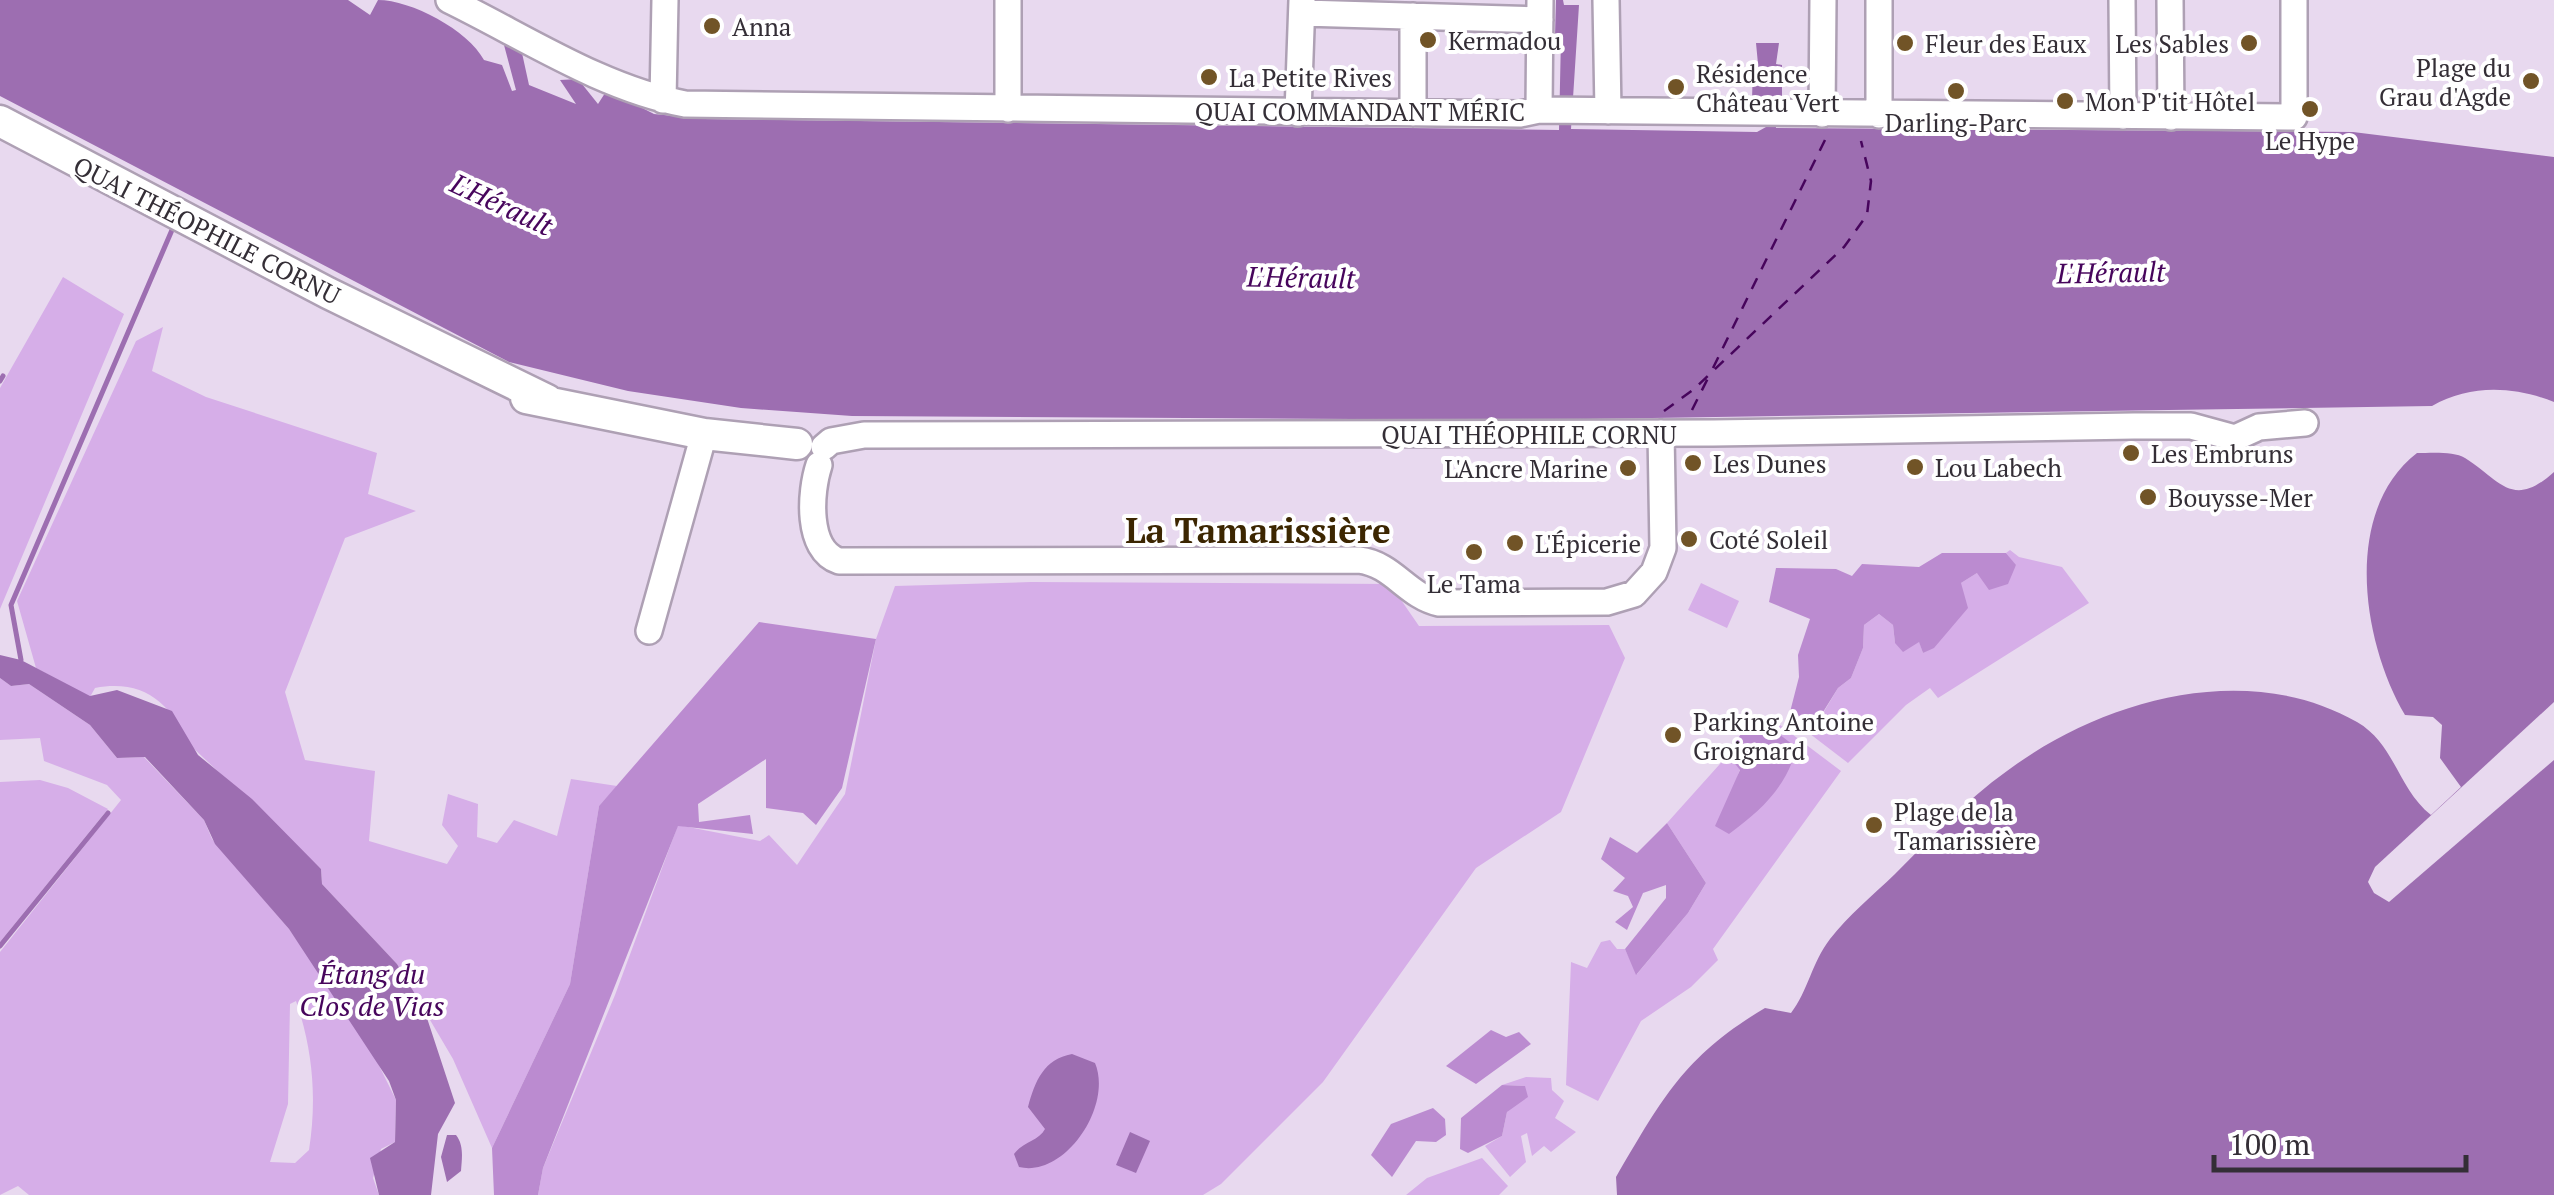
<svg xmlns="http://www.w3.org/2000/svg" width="2554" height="1195" font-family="'PT Serif',serif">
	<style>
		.green { fill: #d6aee8; fill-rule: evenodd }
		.forest { fill: #bb8bd0 }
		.water { fill: #9d6eb1 }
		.pier { fill: #e8d9ef }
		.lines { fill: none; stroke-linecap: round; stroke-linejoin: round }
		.stream { stroke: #9d6eb1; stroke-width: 5 }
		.ferry { stroke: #47055c; stroke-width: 2.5; stroke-dasharray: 12 10; stroke-linecap: butt }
		.minor-casing { stroke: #aea0b4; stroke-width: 30 }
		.major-casing { stroke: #aea0b4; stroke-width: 35 }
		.minor { stroke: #fff; stroke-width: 25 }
		.major { stroke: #fff; stroke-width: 30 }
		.poi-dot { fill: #715427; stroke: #fff; stroke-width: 4 }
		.labels { text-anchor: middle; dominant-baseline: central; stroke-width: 8; stroke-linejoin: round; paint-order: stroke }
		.poi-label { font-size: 25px; fill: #342e36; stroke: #fff; text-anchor: start }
		.street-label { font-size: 25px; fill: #342e36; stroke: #fff }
		.water-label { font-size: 28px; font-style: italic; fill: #47055c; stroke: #fff }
		.district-label { font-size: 35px; font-weight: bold; fill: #3c2601; stroke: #fff }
	</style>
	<rect width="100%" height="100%" fill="#e8d9ef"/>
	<!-- green -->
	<path class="green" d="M63,277l61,37 -124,295v-221z
		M163,327l-11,44 54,26 171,56 -9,41 48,17 -71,27 -60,154 20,68 70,11 -6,70 78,23 11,-18 -16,-21 6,-31 30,10 -1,33 20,6 17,-23 43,16 14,-57 46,7 -18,20 -29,178 -78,164 -39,-89 -56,-95 -75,-80 -1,-15 -132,-125c-19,-41 -45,-65 -94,-56l-5,9 -54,-29 -19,-67 119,-260z
		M2010,550l9,7 43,10 27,36 -151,95 -8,-10 -24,17 -58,58 -47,-36 15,-2 22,-37 13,-10 12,-30 1,-23 15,-11 14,11 2,18 24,-2 4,12c27,-13 31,-43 38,-70l16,-10 39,-7 -10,-13z
		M1031,582l359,2 29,42 190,-1 16,33 -64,154 -85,56 -153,214 -102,102 -18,11h-665l5,-27 72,-173 63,-170 82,16 9,-6 28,30 48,-71 31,-155 19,-53z
		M1701,583l38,18 -12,27 -39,-18z
		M0,678l11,8 18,-2 61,41 27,33 27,-1 60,63 8,19 77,90 78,112 29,59 -1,42 -14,7 -8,29 6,17h-350l-11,-9 -18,9v-243l121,-152 -14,-15 -63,-24 -4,-23 -40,2zM296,1001c17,49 21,98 13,149l-14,13 -25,-1 18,-58 2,-100z
		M1772,719l69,52 -128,178 5,11 -27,27 -50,34 -43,80 -32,-16 5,-123 16,6 14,-26 9,-2 7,9h8l12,25 51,-61 18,-30 -39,-60 61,-68 12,14 -8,24 64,-44 -30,-24z
		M40,780l28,8 40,21 -108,133v-160z
		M1526,1077l25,1 1,12 12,11 -9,17 21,14 -25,20 -7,-6 -12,10 -5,-23 -6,3 5,26 -16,15 -25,-31 17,-10 5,-24 18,-26 -23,-1z
		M1482,1158l26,28 -9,9h-93l21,-17z"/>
	<!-- forest -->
	<path class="forest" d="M1942,553h64l10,12 -8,19 -19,6 -12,-17 -16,10 7,25 -34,40 -11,5 -4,-11 -16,10 -8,-9 -2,-18 -14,-11 -15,11 -1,23 -12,30 -13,10 -23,37 -11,-1 -14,-12 9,-35 -1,-22 12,-36 -41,-17 7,-34 60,1 16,7 10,-12 57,3z
		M759,622l117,17 -34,149 -26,37 -13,-12 -37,-5v-49l-68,45 1,18 51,-7 3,19 -75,-8 -135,342 -5,27h-44l-2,-47 78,-164 29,-178z
		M1753,714l44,34c-12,41 -36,62 -68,86l-14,-8 25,-56 -12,-15z
		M1667,823l39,60 -18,30 -52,62 -11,-26 41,-51v-13l-23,8 -16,37 -12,-8 18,-15 -5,-11 -15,-5 12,-13 -24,-19 9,-22 27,16z
		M1491,1030l15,7 13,-5 12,12 -55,40 -30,-18z
		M1502,1085l23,1 3,11 -21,15 -5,24 -34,17 -8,-4 1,-31z
		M1433,1108l12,11 1,16 -10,7 -20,-1 -24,36 -21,-22 20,-31z"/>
	<!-- water -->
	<path class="water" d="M0,0h348l22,15 8,-15c33,0 90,30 106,60l18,5 10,26 4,-1 -12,-45 18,8 7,32 47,19 -16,-24 18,-1 20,25 9,-14 47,24 49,5 856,11 2,-93 -6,-1 1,-36h7l1,5h15l-8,124 186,3 9,-5 -1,-26 -13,-1 1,-35 5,-1 -2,-21h23l-3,21 6,1v35l-8,1 2,27 577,4 201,25v245c-40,-16 -84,-18 -122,4l-915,14 -665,-4 -111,-8 -113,-17 -119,-29 -509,-266z
		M2417,453c14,0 37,-2 48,5 35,22 47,52 89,14v723h-937l-1,-18c46,-78 68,-121 149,-169l26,5c17,-22 21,-51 39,-74 18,-23 43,-44 65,-65 35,-35 71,-74 112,-103 96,-72 240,-112 350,-49 38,22 41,67 74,93l30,-28 -21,-29 2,-33 -9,-8 -28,-2c-43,-73 -63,-204 12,-262z
		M0,655l21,5 69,36 27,-6 55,21 26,44 54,44 69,70 1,15 75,80 27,45 31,94 -17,31 -7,61h-52l-9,-37 25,-16 1,-42 -7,-19 -100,-152 -74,-85 -11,-24 -59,-63 -28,1 -27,-33 -61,-41 -18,2 -11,-8z
		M1072,1054l23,9c18,43 -30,115 -76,104l-5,-13c8,-12 25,-13 31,-25l-17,-22c7,-26 16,-48 44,-53z
		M1130,1132l20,9 -14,32 -20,-8z
		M447,1135h9c8,10 6,23 5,36l-14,11 -6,-25z"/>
	<!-- pier -->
	<path class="pier" d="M2554,702v58l-165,142 -15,-9 -6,-11 7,-15z"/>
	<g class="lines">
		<!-- stream -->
		<path class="stream" d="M0,381l3,-5
			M21,660l-10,-55 164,-382
			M0,946l108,-133"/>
		<!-- ferry -->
		<path class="ferry" d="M1713,368l112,-228
			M1692,410l17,-34
			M1664,411l30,-22 150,-142 23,-32 4,-34 -10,-40"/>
		<defs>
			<path id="minor" d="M449,0c76,37 152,88 236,104l835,10 19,-4 755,7v-117
				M1008,0v109
				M1606,0l2,111
				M2122,0l1,116
				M2170,0l1,117
				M1303,13l237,7
				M663,100l2,-100
				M1539,110l1,-110
				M1298,113l4,-113
				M1413,113v-97
				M1822,114l1,-114
				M1879,115v-115
				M824,447l7,-6 33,-6 849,-2 421,-7h57l44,12 24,-11 46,-4
				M819,465c-9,27 -13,85 20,96l520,-1c34,4 48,36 80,43l168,-1 27,-8 20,-22 9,-24 -2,-115
				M649,631l55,-197"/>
			<path id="major" d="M0,121l328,172 219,107
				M526,398l178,36 93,10"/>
		</defs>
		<!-- minor casing -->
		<use href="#minor" class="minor-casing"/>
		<!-- major casing -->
		<use href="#major" class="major-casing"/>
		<!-- minor -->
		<use href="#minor" class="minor"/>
		<!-- major -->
		<use href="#major" class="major"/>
	</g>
	<!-- markers -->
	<g class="poi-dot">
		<circle cx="712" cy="26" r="10"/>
		<circle cx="1428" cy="40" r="10"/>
		<circle cx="1905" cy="43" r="10"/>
		<circle cx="2249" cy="43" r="10"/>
		<circle cx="1209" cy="77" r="10"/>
		<circle cx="2531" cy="81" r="10"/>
		<circle cx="1676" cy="87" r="10"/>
		<circle cx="1956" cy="91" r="10"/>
		<circle cx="2065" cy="101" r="10"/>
		<circle cx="2310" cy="109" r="10"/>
		<circle cx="2131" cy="453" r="10"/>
		<circle cx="1693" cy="463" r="10"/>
		<circle cx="1915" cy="467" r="10"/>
		<circle cx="1628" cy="468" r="10"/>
		<circle cx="2148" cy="497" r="10"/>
		<circle cx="1689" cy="539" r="10"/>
		<circle cx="1515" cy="543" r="10"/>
		<circle cx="1474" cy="552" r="10"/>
		<circle cx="1673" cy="735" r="10"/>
		<circle cx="1874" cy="825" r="10"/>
	</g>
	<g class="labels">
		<!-- poi labels -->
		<g class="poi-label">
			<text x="732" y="26">Anna</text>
			<text x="1448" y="40">Kermadou</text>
			<text x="1925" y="43">Fleur des Eaux</text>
			<text x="2229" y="43" text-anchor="end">Les Sables</text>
			<text x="2511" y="67" text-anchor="end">Plage du<tspan x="2511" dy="29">Grau d'Agde</tspan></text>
			<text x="1696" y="73">Résidence<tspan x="1696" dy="29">Château Vert</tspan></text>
			<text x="1229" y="77">La Petite Rives</text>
			<text x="2085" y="101">Mon P'tit Hôtel</text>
			<text x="1956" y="122" text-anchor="middle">Darling-Parc</text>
			<text x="2310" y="140" text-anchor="middle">Le Hype</text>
			<text x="2151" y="453">Les Embruns</text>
			<text x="1713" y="463">Les Dunes</text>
			<text x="1935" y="467">Lou Labech</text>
			<text x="1608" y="468" text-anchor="end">L'Ancre Marine</text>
			<text x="2168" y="497">Bouysse-Mer</text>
			<text x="1709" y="539">Coté Soleil</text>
			<text x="1535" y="543">L'Épicerie</text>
			<text x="1474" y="583" text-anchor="middle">Le Tama</text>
			<text x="1693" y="721">Parking Antoine<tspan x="1693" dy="29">Groignard</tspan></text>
			<text x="1894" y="811">Plage de la<tspan x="1894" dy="29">Tamarissière</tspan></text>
		</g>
		<!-- street labels -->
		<g class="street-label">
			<text x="1360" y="111">QUAI COMMANDANT MÉRIC</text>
			<text transform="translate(207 230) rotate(27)">QUAI THÉOPHILE CORNU</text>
			<text x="1529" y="434">QUAI THÉOPHILE CORNU</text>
		</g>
		<!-- water labels -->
		<g class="water-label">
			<text transform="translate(502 204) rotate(25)">L'Hérault</text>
			<text transform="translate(2111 272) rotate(-1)">L'Hérault</text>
			<text transform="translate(1301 277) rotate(1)">L'Hérault</text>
			<text x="372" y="973">Étang du<tspan x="372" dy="32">Clos de Vias</tspan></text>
		</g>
		<!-- district labels -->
		<g class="district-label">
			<text x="1258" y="530">La Tamarissière</text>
		</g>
	</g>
	<!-- scale -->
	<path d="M2214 1155v15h252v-15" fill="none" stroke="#342e36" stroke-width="5"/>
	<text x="2229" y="1155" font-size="30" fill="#342e36" stroke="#ffffff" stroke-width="8" paint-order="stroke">100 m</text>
</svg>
